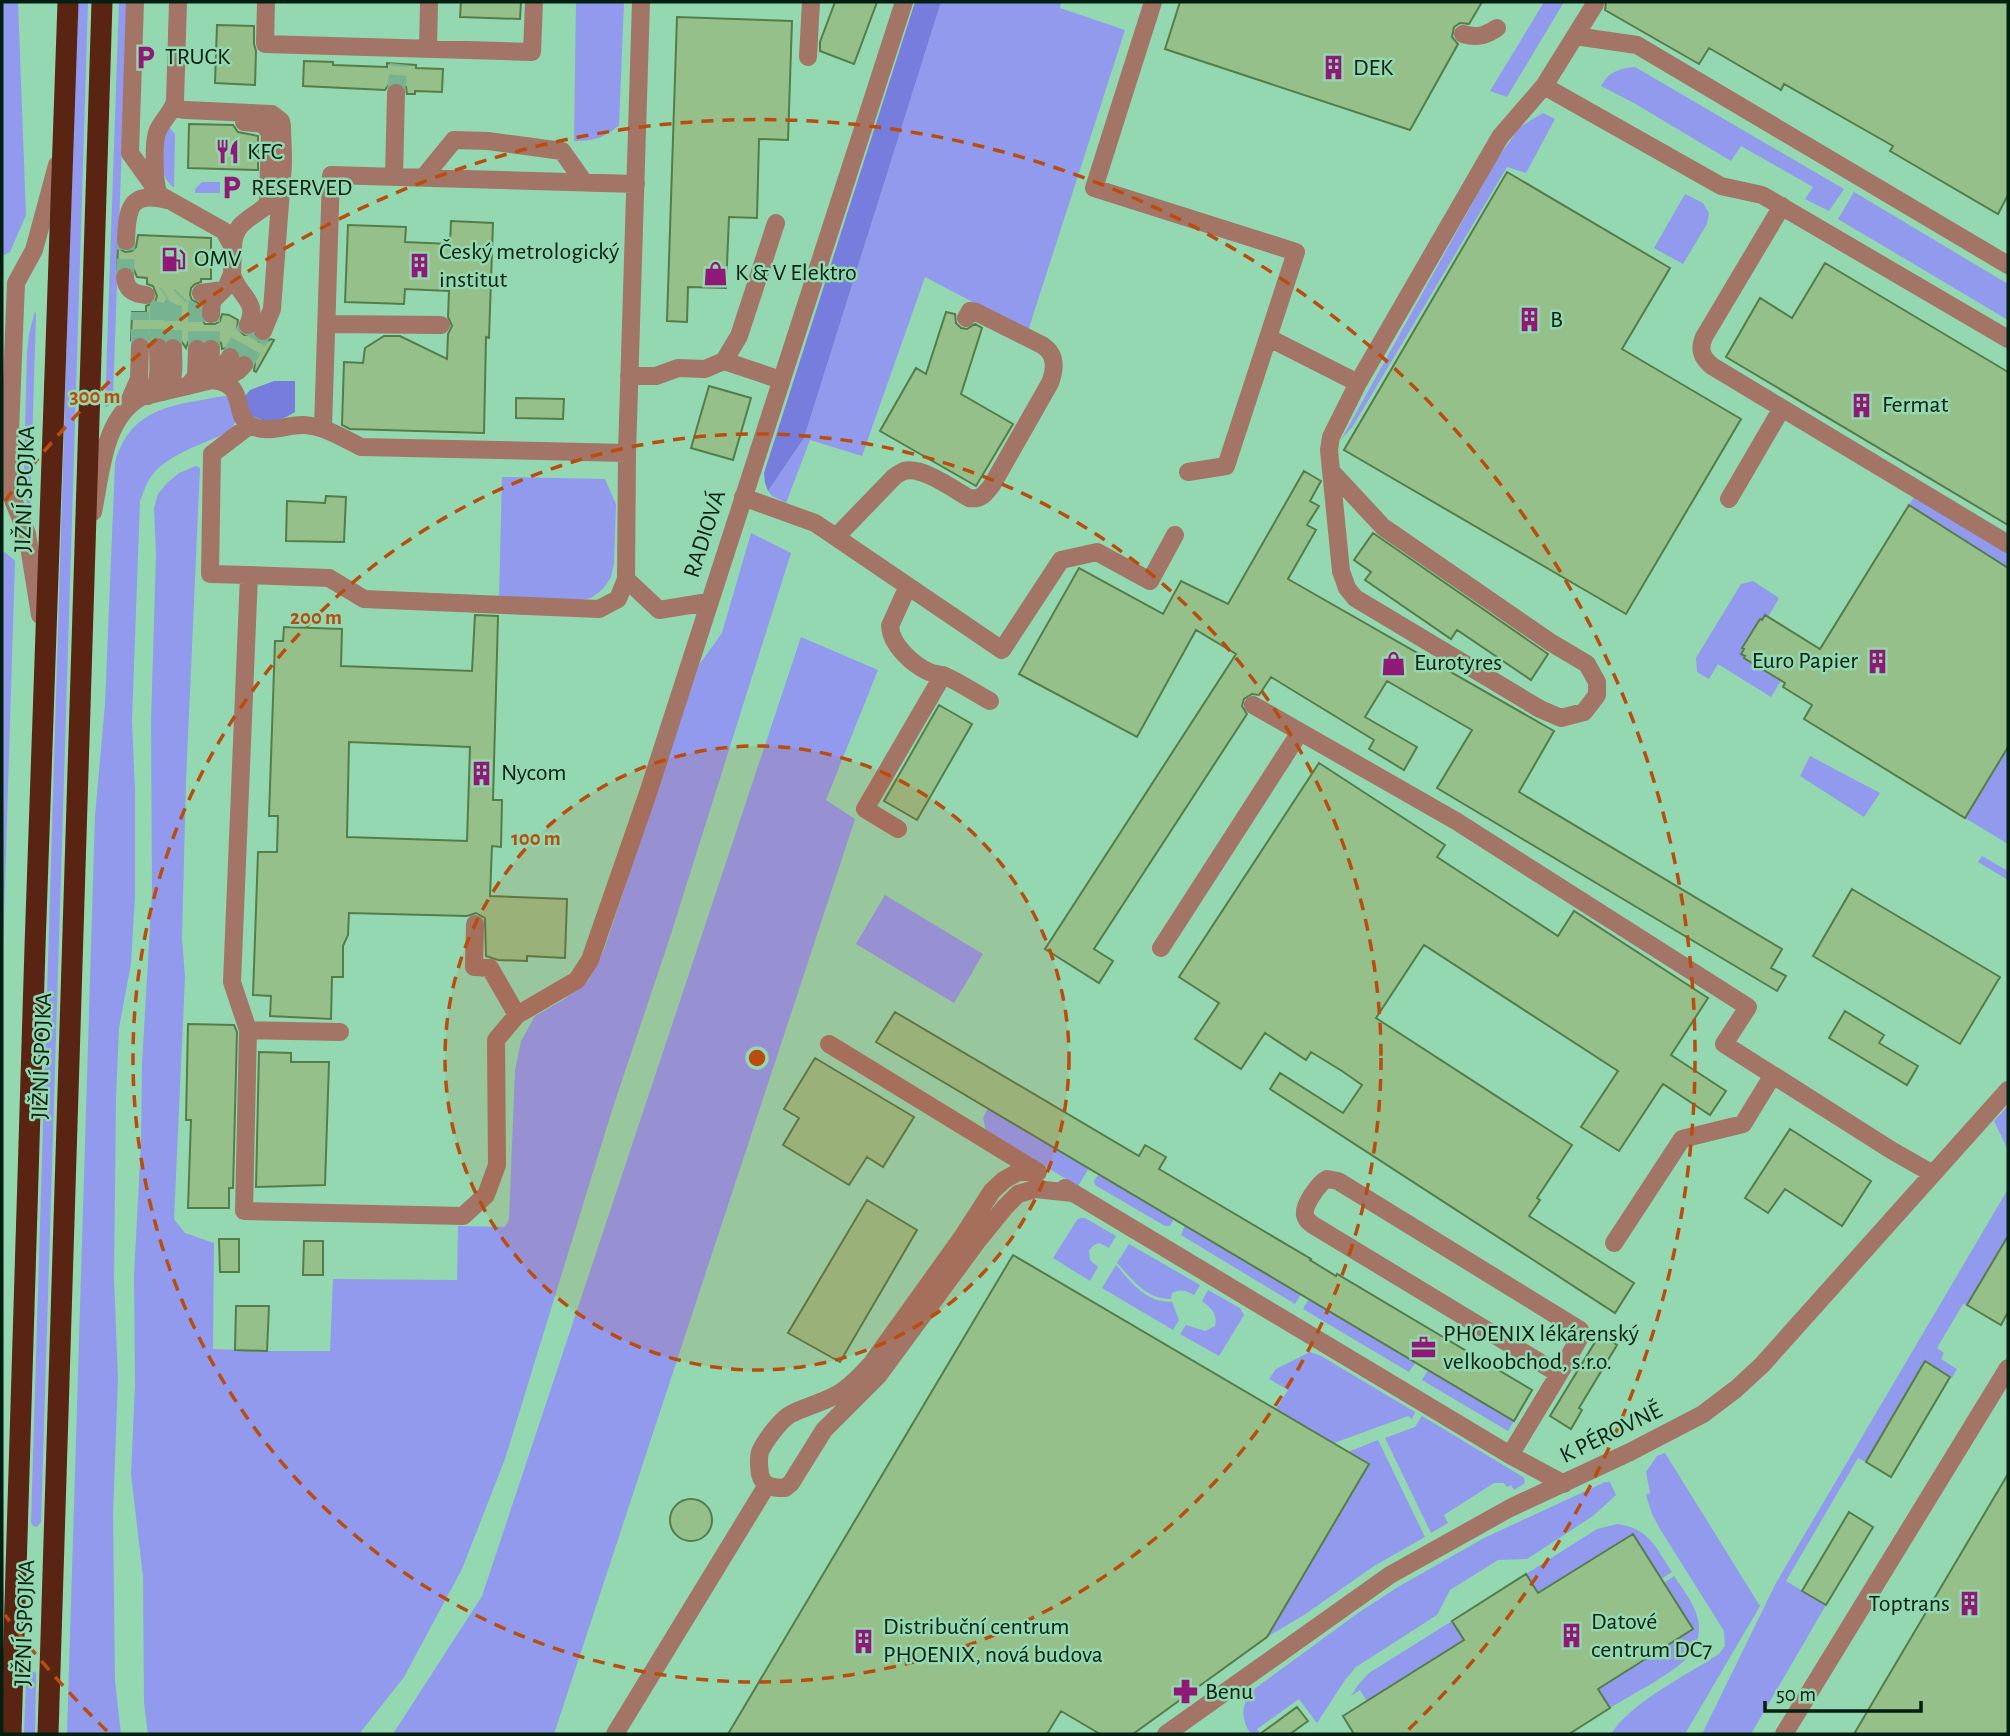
<svg xmlns="http://www.w3.org/2000/svg" width="2010" height="1736" font-family="'Alegreya Sans',sans-serif">
	<style>
		.green { fill: #929aed }
		.forest { fill: #777ddc }
		.building { fill: #96c089; stroke: #557d49; stroke-width: 2; fill-rule: evenodd }
		.lines { fill: none; stroke-linecap: round; stroke-linejoin: round }
		.minor-tunnel { stroke: #76b391; stroke-width: 18; stroke-dasharray: 18 9; stroke-linecap: butt }
		.minor { stroke: #a37566; stroke-width: 18 }
		.highway { stroke: #5a2412; stroke-width: 21 }
		.ring { fill: none; stroke: #ba4d0d; stroke-width: 3.5; stroke-dasharray: 12 9 }
		.labels { text-anchor: middle; dominant-baseline: central; stroke-width: 5; stroke-linejoin: round; paint-order: stroke }
		.poi-label { font-size: 24px; fill: #031f11; stroke: #93d8b1; text-anchor: start }
		.street-label { font-size: 24px; fill: #031f11; stroke: #93d8b1 }
		.centre { fill: #ba4d0d; stroke: #93d8b1; stroke-width: 3.5 }
		.ring-label { font-size: 21px; text-anchor: middle; font-weight: bold; fill: #ba4d0d; stroke: #93d8b1; stroke-width: 5; stroke-linejoin: round; paint-order: stroke }
	</style>
	<rect width="100%" height="100%" fill="#93d8b1"/>
	<!-- green -->
	<path class="green" d="M2,2h16l8,213 -16,37 -8,4z
		M77,2h11l-47,1520 -4,5 -4,-1 -2,-4z
		M119,2h8l-14,394 -4,10 -3,1 -1,-1z
		M576,2h48l-5,123c-14,13 -26,16 -45,16z
		M941,2h120l-1,6 65,22 -97,301 -103,-54 -63,179 -52,-16 -24,63 -14,-7 -4,-5 36,-53z
		M1544,2h20l-57,95 -17,-6z
		M1635,67l209,122 -15,22 -24,-12 8,-12 -72,-41 -10,15 -97,-58 -33,-17c7,-14 19,-18 34,-19z
		M1543,113l12,6 -29,54 -19,-6 -154,259 -12,14 156,-281 23,-32z
		M168,126l7,8 -1,54c-2,-2 -7,-7 -8,-9 -6,-11 -2,-42 2,-53z
		M202,182h18v11h-25v-4z
		M1854,192l154,92v36l-170,-101z
		M1685,194l18,9 6,10 -2,11 -24,40 -29,-16z
		M35,311l1,4 -6,193 -3,-1 -3,-41 3,-114 2,-18z
		M224,396l4,1 9,23 -8,12c-24,11 -67,24 -80,48 -4,6 -6,14 -9,21l-8,220 3,69v106l-4,68 -12,64 -3,69 -2,181 4,100 -5,137 2,166 6,53h-54l28,-918 10,-112 10,-241c15,-57 61,-58 109,-67z
		M196,466l4,2 -14,313 -4,157 3,39 -11,242 11,14 29,10 -1,106 54,2h63l3,-72 124,1 1,-54 47,1 4,-8 6,-148 6,-30 14,-25 28,-16 25,-19 16,-31 95,-285 23,-32 29,-100 40,20 -121,384 -58,173 -107,349 -43,110 -58,108 -45,57h-211l-4,-31 -1,-126 -12,-103 4,-89 -1,-110 7,-132 1,-79 10,-172 -1,-171 5,-167 -2,-46 4,-14 9,-11 12,-10z
		M502,477l103,2 11,25 -2,60 -3,13 -8,12 -12,9 -15,3 -77,-3z
		M1916,494l92,57v17l-34,-21 -14,-4 3,-5 -54,-33z
		M2,552l4,1 9,8 -13,421z
		M1753,581l26,17 -33,57 38,21 -13,21 -53,-33 -9,15 -12,-7 -1,-14 45,-74z
		M801,637l77,33 -52,130 29,19 -301,915h-161l89,-138z
		M2007,749l1,1v94l-43,-26z
		M1810,756l70,37 -16,24 -64,-41z
		M1982,856l26,15v9l-30,-18z
		M885,895l98,59 -29,49 -98,-59z
		M2008,1106v44l-14,-29z
		M988,1108l107,50 -17,28 -92,-55 -3,-13z
		M1099,1174l75,45 -4,7h-5l-70,-41 -1,-4z
		M2008,1189v47l-41,69 -4,-1 -26,44 7,5 -3,6 16,10 -5,9 -27,-16 -59,100 -8,-4 -72,123 40,24 -75,129h-49l74,-151z
		M1080,1218h5l31,18 -7,12 -10,-5 -5,2 -5,5 1,10 8,7 -8,14 -37,-23 24,-38z
		M1185,1225l118,66 -8,13 -114,-69z
		M1129,1244l71,41 -6,10c-7,-4 -14,-7 -22,-2l-1,6c-25,0 -38,-19 -54,-36z
		M1116,1265c17,19 29,37 56,37l7,18 -6,10 -71,-42z
		M1208,1290l32,18 4,7 -25,41 -39,-22 6,-9 19,6 10,-5c3,-12 -4,-18 -13,-25z
		M1311,1295l105,67 -7,10 -106,-63z
		M1310,1352l11,4 94,56 -3,7 -4,-3 -74,27 -58,-34 12,-19 -19,-11 7,-10z
		M1428,1370l86,51 -6,10 -86,-51z
		M1422,1416l101,61 2,3 -1,4 -10,6 -3,-5 -4,2 -3,-4h-10l-50,32 4,8 -17,10 -46,-95 30,-11z
		M1378,1440l47,97 -51,29 -70,49 -37,22 102,-172 -21,-13z
		M1665,1453l95,153 -75,128h-74c18,-30 77,-60 108,-80l6,-8 -1,-15 -64,-102 -8,-15 -6,-19 4,-2 -4,-21 11,-16z
		M1605,1482h5l6,13 -23,21 -66,43 -29,1 -48,30 -13,25 -81,52 -11,13 -28,43 -18,-24 -42,30 3,5h-9c-11,-15 -10,-30 2,-44l105,-77 40,-26 86,-49z
		M1617,1524c32,4 39,24 55,48l-11,7 -28,-45 -95,59 -12,-19 71,-45z
		M1674,1576c9,14 21,28 24,44 3,12 -1,26 -9,36 -15,17 -58,39 -79,52l-12,-19 66,-106z
		M1452,1621l12,19 -97,61 -7,-11 -9,6 7,-11 11,-12z
		M33,1671l3,2v6l-1,55h-11l2,-55 2,-7z"/>
	<!-- forest -->
	<path class="forest" d="M915,2h26l-137,436 -36,53 -3,-8 -1,-10z
		M274,381h21v31c-18,11 -29,13 -47,1l-4,-16 6,-7z"/>
	<!-- building -->
	<path class="building" d="M461,2h60l-1,17 -60,-2z
		M835,2h42l-23,62 -34,-13v-9z
		M1180,2h302l-13,22 -9,-1 -6,4 -2,10 6,7 -48,86 -245,-81z
		M1606,2h402v193l-10,19 -108,-63 3,-5 -109,-62 -3,6 -72,-42 -10,16 -94,-54z
		M677,17l115,4 -4,119 -29,-1 -2,79 -28,-1 -3,71 -38,-1 -1,35 -20,-1z
		M217,25l37,1v18l2,7 -1,34 -40,-2z
		M304,61l29,1v3l54,2v-4l29,2v3l27,1 -1,23 -27,-1v3h-8l-1,-7 -9,-5 -7,1 -5,7 -82,-4z
		M189,124l44,1 5,7 20,4v34l-70,-2z
		M1507,172l163,96 -48,81 119,70 -115,195 -282,-164z
		M451,221l42,2 -4,115 -3,-1 -2,96 -134,-4 -8,-4 2,-63 19,1 2,-15 19,-12h16l47,23 1,-25 4,-8 -4,-9 1,-26 -44,-2 -1,15 -59,-2 3,-77 58,2 -1,15 45,2z
		M138,235l73,3v41h-10v3l-6,2 -4,4 -1,7 2,5 8,4 1,14 4,6h10l5,-3 2,-7 7,1 9,5 -1,8 7,7h9l6,7h6l6,-3 3,1 -18,32 -2,-1 1,-8 -4,-6 -5,-3h-5l-4,-6 -5,-2 -10,3 -1,-6 -9,-5 -8,2 -6,-2 -6,1 -4,3 -2,6 -7,-10 -6,-1 -7,2 -9,-3 -8,4 -9,-4 -9,4 1,-28h14v-6l9,-4 2,-6 -4,-10 -6,-2v-6l-10,-1 -3,-7 -6,-4h-5l-6,3 1,-21 7,4 7,-1 4,-4z
		M1825,263l183,109v153l-282,-168 34,-59 32,20z
		M946,312l9,2 1,9 5,5 6,1 8,-5 7,4 -21,66 52,30 -37,62 -96,-55 36,-63 10,6z
		M709,386l42,12 -18,62 -42,-12z
		M516,398l48,1 -1,20 -47,-1z
		M1304,471l17,10 -11,20 9,5 -12,19 9,5 -28,49 266,152 -35,61 263,157 -11,19 15,8 -9,15 -340,-203 35,-58 -85,-49 -22,36 52,30 -13,23 -35,-21 5,-9 -103,-63 -12,18 -7,-1 -8,5 -2,7 5,8 -153,235 19,12 -14,22 -54,-34 191,-295 -40,-24 -59,107 -118,-63 60,-106 84,46 18,-33 47,23z
		M326,496l20,1 -2,45 -58,-1 1,-40 38,2z
		M1909,505l99,63v179l-43,71 -161,-99 8,-14 -29,-18 2,-4 -41,-25 1,-2 -4,-2 3,-5 -2,-1 18,-29 2,1 3,-5 55,34z
		M1373,533l175,121 -17,26 -74,-50 -6,9 -86,-59 6,-8 -17,-12z
		M475,615l23,1 -5,184h9l-1,47 -9,-1 -2,50 77,3 -2,59 -38,-2v5l-29,-1 -12,-4 -1,-38 -9,-5 -9,3 -118,-3 -1,22 -5,11v31h-11l-1,42 -61,-3 1,-20 -18,-1 5,-143h19l1,-36h-9l6,-175h8l1,-14 58,2 -1,37 131,5zM349,742l121,5 -3,94 -120,-4z
		M939,705l33,19 -55,96 -33,-19z
		M1319,763l126,82 -8,12 121,79 16,-25 134,87 -37,57 55,36 -16,24 -47,-31 -44,67 -38,-24 37,-56 -194,-126 -48,73 196,127 -35,53 3,2 -11,16 105,67 -19,30 -345,-224 10,-16 63,40 19,-28 -20,-14 -31,-19 -5,8 -41,-27 -24,36 -46,-30 24,-36 -40,-26z
		M1852,889l148,88 -40,67 -147,-88z
		M1845,1011l39,24 -5,8 39,23 -11,19 -78,-47z
		M895,1012l244,144 6,-11 21,12 -7,12 152,90 -1,1 26,16 1,-2 195,116 -18,31 -638,-379z
		M188,1024l46,1 3,7 -4,156h-4v20h-41l3,-88h-5z
		M259,1052l32,1v9h38l-4,123 -69,2z
		M815,1058l99,59 -31,50 -16,-10 -18,28 -66,-40 16,-27 -15,-9z
		M1790,1129l81,52 -29,45 -57,-37 -17,24 -23,-15z
		M867,1200l50,30 -77,132 -52,-29z
		M2008,1236v76l-7,13 -34,-20z
		M219,1239h20v33h-19z
		M304,1241h19v34h-20z
		M1013,1255l356,209 -102,173 -134,97h-33l-39,-23 -14,23h-319z
		M236,1306h33l-2,45 -32,-1z
		M1600,1334l17,11 -38,63 3,2 -11,19 -21,-13z
		M1925,1361l25,16 -59,100 -25,-15z
		M2008,1474v260h-154z
		M670 1520a21 21 0 1 1 42 0a21 21 0 1 1-42 0Z
		M1849,1512l24,15 -47,78 -24,-14z
		M1633,1534l60,95 -95,60 12,19 -41,26h-215l-11,-18 121,-76 -12,-19 74,-47 12,19z
		M1297,1707l11,14 -18,13h-30z"/>
	<g class="lines">
		<!-- minor-tunnel -->
		<path class="minor-tunnel" d="M396,93l3,-29
			M125,277l1,-36
			M140,347v-35
			M158,347l1,-44 1,-4 6,-4
			M173,348v-43l2,-4 6,-6
			M197,349v-44l4,-6
			M211,349v-35
			M230,357l18,-32
			M244,365l18,-32"/>
		<!-- minor -->
		<path class="minor" d="M135,2l-5,151 30,42 64,36 9,16 -1,27 -5,12 -4,4 -22,3
			M178,2l-3,99c2,7 4,9 11,9l86,4 9,7 1,5c0,18 4,49 -4,65 -12,26 -45,24 -45,56
			M266,2l-1,42 267,8 2,-50
			M641,2l-14,451 -1,126 33,31 49,-8
			M1153,2l-59,186 202,64 -70,214 -38,6
			M1463,34c14,4 22,2 34,-6
			M1575,36l62,9 371,220
			M428,49l1,-47
			M808,57l3,-55
			M1544,86l177,100 41,9 246,144
			M244,122l19,2 7,9 -2,66
			M394,177l2,-84
			M423,178l31,-38 34,1 74,10 22,31
			M158,192c-4,-11 -5,-51 0,-62 5,-11 14,-17 17,-29
			M1782,206l-78,131c-5,12 -3,20 8,29l296,178
			M126,241c1,-31 3,-51 41,-41
			M232,274c5,21 28,27 16,51
			M125,277c1,13 9,17 21,18
			M211,314l1,-13 11,-11
			M327,324l114,1
			M263,331l9,-22 9,-119
			M1269,338l89,45
			M724,361l57,19
			M629,376h27l22,-8 27,1 19,-8 15,-25 37,-113
			M210,380c39,2 21,34 40,45 17,10 37,-1 54,0 20,1 39,13 57,22l266,6
			M210,380l9,-7 11,-16
			M203,382l7,-10 1,-23
			M188,386l8,-10 1,-27
			M163,392c14,-11 10,-28 10,-44
			M148,396c14,-12 10,-32 10,-49
			M127,406l12,-27 1,-32
			M250,425l-38,29 -2,120 39,1 -17,407 16,48 -4,181 219,5 23,-21 11,-30 -1,-125 21,-25 60,-35 13,-20 58,-167 256,-791
			M323,428l8,-253 305,9
			M1331,471l52,56 167,115 37,22 10,18v13l-13,17 -23,6 -21,-9 -185,-111 -8,-10 -6,-17 -12,-121 2,-13 27,-54 142,-246 44,-51 51,-82
			M743,497l72,26 187,127 59,-90 36,-8 53,29 25,-46
			M1729,499l53,-91
			M93,512c8,-38 10,-94 48,-115l88,-21 9,-5 6,-6
			M836,537l58,-60c1,-1 8,-5 10,-6 18,-5 49,18 65,27 12,2 16,-4 23,-13l58,-102c6,-16 6,-29 -8,-38l-66,-33 -6,-1 -4,7
			M249,575l80,3 35,21 235,10 19,-10 8,-20
			M908,586l-18,40c1,19 22,38 39,46 5,2 11,2 16,4 16,7 30,17 45,25
			M40,615l-13,-81 -18,-44 -1,-8 8,-199 18,-33 23,-85
			M1253,705l203,116 292,186 -24,37 167,106 42,24
			M898,829l-33,-20 78,-134
			M475,924l-1,43 16,1 27,47
			M1161,948l139,-216
			M248,1030l92,2
			M829,1044l209,128
			M1038,1172h-20l-14,8 -12,11 -29,45 -91,127c-11,12 -22,24 -36,32 -15,8 -31,12 -45,19 -10,5 -27,28 -31,38 -2,7 -1,15 0,22 3,13 13,14 25,14l6,-5 33,-53 54,-54 101,-137 26,-32 13,-13 17,-5 38,4
			M1327,1179l11,2 242,149 1,5 -22,39 -246,-149c-4,-3 -7,-5 -8,-10 -2,-10 14,-32 22,-36z
			M1065,1188l445,267 54,29
			M1614,1243l68,-104 61,-15 30,-49
			M1510,1455l49,-81
			M615,1734l152,-249
			M1166,1734l224,-159 120,-67 120,-56 73,-38 33,-25 26,-24 246,-275
			M1784,1734l224,-366"/>
		<!-- highway -->
		<path class="highway" d="M11,1734l24,-787 33,-945
			M48,1734l54,-1732"/>
	</g>
	<!-- distance rings -->
	<circle cx="757" cy="1058" r="312" fill="#ba4d0d" fill-opacity=".12"/>
	<g class="ring">
		<circle cx="757" cy="1058" r="312"/>
		<circle cx="757" cy="1058" r="624"/>
		<path d="M107 1731A936 936 0 0 1 5 1615M5 501A936 936 0 1 1 1407 1731"/>
	</g>
	<!-- icons -->
	<defs>
		<symbol id="parking-bare" viewBox="-9 -9 18 18"><path d="M-3.5-5.5H1a3.5 3.5 0 0 1 0 7H-1V5.5H-3.5ZM-1-3.4V-.6H.8a1.4 1.4 0 0 0 0-2.8Z" fill="#901977" stroke="#93d8b1" stroke-width="2.5" paint-order="stroke"/></symbol>
		<symbol id="building-bare" viewBox="-9 -9 18 18"><path d="M-4-6H4V6H1V3H-1V6H-4ZM-2.5-4.3h1.7v1.8h-1.7ZM.8-4.3h1.7v1.8H.8ZM-2.5-1h1.7V.8h-1.7ZM.8-1h1.7V.8H.8Z" fill="#901977" stroke="#93d8b1" stroke-width="2.5" paint-order="stroke"/></symbol>
		<symbol id="restaurant-bare" viewBox="-9 -9 18 18"><path d="M-5-6h1v4h1v-4h1v4h1v-4h1v5L-1.5 .5V6h-2V.5L-5-1ZM5-6V6H3V1.5H1.5Q1.5-4 5-6Z" fill="#901977" stroke="#93d8b1" stroke-width="2.5" paint-order="stroke"/></symbol>
		<symbol id="fuel-bare" viewBox="-9 -9 18 18"><path d="M-5.5-6h7V0h2V4h1.3V-2.5L3-4.5l.8-.8L6-3V5H2.5V1h-1V6h-7ZM-4.2-4.7v3.2H.2V-4.7Z" fill="#901977" stroke="#93d8b1" stroke-width="2.5" paint-order="stroke"/></symbol>
		<symbol id="shop-bare" viewBox="-9 -9 18 18"><path d="M-5-2.5h2.3a2.7 3.5 0 0 1 5.4 0H5L5.5 6h-11ZM-1.5-2.5h3a1.5 2.3 0 0 0-3 0Z" fill="#901977" stroke="#93d8b1" stroke-width="2.5" paint-order="stroke"/></symbol>
		<symbol id="office-bare" viewBox="-9 -9 18 18"><path d="M-6-3h4V-5.5h4V-3h4V5H-6ZM-1-4.5V-3h2v-1.5ZM-6 0V1H6V0Z" fill="#901977" stroke="#93d8b1" stroke-width="2.5" paint-order="stroke"/></symbol>
		<symbol id="pharmacy-bare" viewBox="-9 -9 18 18"><path d="M-2-6h4v4h4v4h-4v4h-4v-4h-4v-4h4Z" fill="#901977" stroke="#93d8b1" stroke-width="2.5" paint-order="stroke"/></symbol>
	</defs>
	<g fill-rule="evenodd">
		<use href="#parking-bare" x="128" y="40" width="35" height="35"/>
		<use href="#building-bare" x="1316" y="50" width="35" height="35"/>
		<use href="#restaurant-bare" x="210" y="134" width="35" height="35"/>
		<use href="#parking-bare" x="214" y="170" width="35" height="35"/>
		<use href="#fuel-bare" x="156" y="242" width="35" height="35"/>
		<use href="#building-bare" x="402" y="248" width="35" height="35"/>
		<use href="#shop-bare" x="698" y="256" width="35" height="35"/>
		<use href="#building-bare" x="1512" y="302" width="35" height="35"/>
		<use href="#building-bare" x="1844" y="388" width="35" height="35"/>
		<use href="#building-bare" x="1860" y="644" width="35" height="35"/>
		<use href="#shop-bare" x="1376" y="646" width="35" height="35"/>
		<use href="#building-bare" x="464" y="756" width="35" height="35"/>
		<use href="#office-bare" x="1406" y="1330" width="35" height="35"/>
		<use href="#building-bare" x="1952" y="1586" width="35" height="35"/>
		<use href="#building-bare" x="1554" y="1618" width="35" height="35"/>
		<use href="#building-bare" x="846" y="1624" width="35" height="35"/>
		<use href="#pharmacy-bare" x="1168" y="1674" width="35" height="35"/>
	</g>
	<g class="labels">
		<!-- poi labels -->
		<g class="poi-label">
			<text x="165" y="57">TRUCK</text>
			<text x="1353" y="68">DEK</text>
			<text x="247" y="152">KFC</text>
			<text x="251" y="188">RESERVED</text>
			<text x="439" y="252">Český metrologický<tspan x="439" dy="28">institut</tspan></text>
			<text x="194" y="259">OMV</text>
			<text x="735" y="273">K &amp; V Elektro</text>
			<text x="1550" y="320">B</text>
			<text x="1882" y="405">Fermat</text>
			<text x="1858" y="661" text-anchor="end">Euro Papier</text>
			<text x="1414" y="663">Eurotyres</text>
			<text x="501" y="773">Nycom</text>
			<text x="1443" y="1334">PHOENIX lékárenský<tspan x="1443" dy="28">velkoobchod, s.r.o.</tspan></text>
			<text x="1950" y="1604" text-anchor="end">Toptrans</text>
			<text x="1591" y="1622">Datové<tspan x="1591" dy="28">centrum DC7</tspan></text>
			<text x="883" y="1627">Distribuční centrum<tspan x="883" dy="28">PHOENIX, nová budova</tspan></text>
			<text x="1205" y="1692">Benu</text>
		</g>
		<!-- street labels -->
		<g class="street-label">
			<text transform="translate(25 489) rotate(-88)">JIŽNÍ SPOJKA</text>
			<text transform="translate(705 534) rotate(-72)">RADIOVÁ</text>
			<text transform="translate(42 1056) rotate(-88)">JIŽNÍ SPOJKA</text>
			<text transform="translate(1611 1433) rotate(-26)">K PÉROVNĚ</text>
			<text transform="translate(25 1623) rotate(-88)">JIŽNÍ SPOJKA</text>
		</g>
	</g>
	<circle cx="757" cy="1058" r="10" class="centre"/>
	<g class="ring-label">
		<text x="95" y="403">300 m</text>
		<text x="316" y="624">200 m</text>
		<text x="536" y="845">100 m</text>
	</g>
	<!-- border -->
	<rect width="2010" height="1736" fill="none" stroke="#031f11" stroke-width="7"/>
	<!-- scale -->
	<path d="M1765 1701v10h156v-10" fill="none" stroke="#031f11" stroke-width="3.5"/>
	<text x="1776" y="1701" font-size="21" fill="#031f11" stroke="#93d8b1" stroke-width="5" paint-order="stroke">50 m</text>
</svg>
